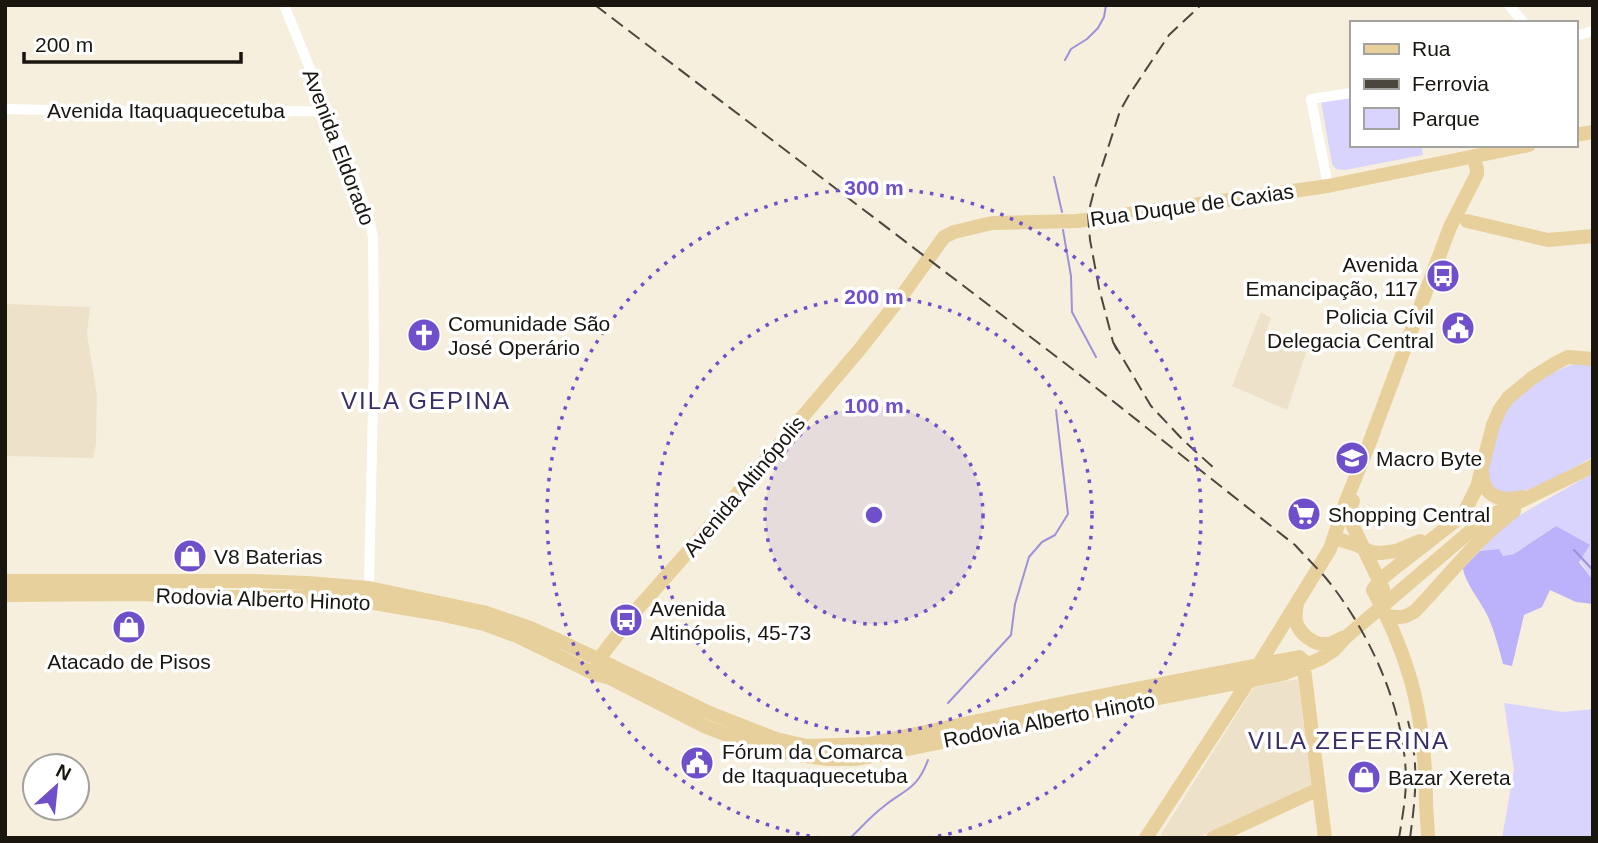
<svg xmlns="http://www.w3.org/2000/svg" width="1598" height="843" font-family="Arial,sans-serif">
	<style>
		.built { fill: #ede1c9 }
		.green { fill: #d8d4fd }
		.forest { fill: #bcb1fb }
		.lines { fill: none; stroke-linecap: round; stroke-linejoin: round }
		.stream { stroke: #9d92d9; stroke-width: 2 }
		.minor { stroke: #fff; stroke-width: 10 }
		.major { stroke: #e7d09c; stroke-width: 14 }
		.rail { stroke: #4b473f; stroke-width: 2; stroke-dasharray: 14 7; stroke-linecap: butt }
		.ring { fill: none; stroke: #6f50ca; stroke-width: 3.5; stroke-dasharray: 3.5 7 }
		.labels { text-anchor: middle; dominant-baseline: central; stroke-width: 7; stroke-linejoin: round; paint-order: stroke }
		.street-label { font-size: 21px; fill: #191610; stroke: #fff }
		.poi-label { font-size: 21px; fill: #191610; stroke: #fff; text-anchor: start }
		.quarter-label { font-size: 24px; letter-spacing: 2px; fill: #3a2d68; stroke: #fff }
		.centre { fill: #6f50ca; stroke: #fff; stroke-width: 3.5 }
		.ring-label { font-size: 21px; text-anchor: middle; font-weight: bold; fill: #6f50ca; stroke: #fff; stroke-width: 7; stroke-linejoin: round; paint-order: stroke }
	</style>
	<rect width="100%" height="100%" fill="#f7efdd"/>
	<!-- built -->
	<path class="built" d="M5,304l85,3 -3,27 10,62 -1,48 -3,14 -88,-2z
		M1261,312l10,6 -7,19 44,10 -21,63 -55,-24z
		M1298,679l13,105 -5,5 -109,49h-34l-2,-4 93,-147z"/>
	<!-- green -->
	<path class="green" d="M1351,97v48h71l1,10 -78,15 -9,-1 -4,-5 -11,-63z
		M1574,364l19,1v92c-19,10 -66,38 -84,37 -33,-3 -20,-37 -15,-57 2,-8 3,-19 8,-25 19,-20 46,-40 72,-48z
		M1593,473v107l-37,-54 -42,28 -12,2 -3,-7 -19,2 26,-28z
		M1504,703l59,9 30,-3v129h-91l12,-68z"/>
	<!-- forest -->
	<path class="forest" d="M1556,526l34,19 -11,17 14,18v24l-17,-2 -26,-12 -8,17 -18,8 -12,51 -9,-2c-4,-15 -8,-31 -14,-45 -6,-15 -25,-37 -26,-51l17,-17 19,-2 4,7 11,-2z"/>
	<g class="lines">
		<!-- stream -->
		<path class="stream" d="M1065,60l6,-11 16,-10 11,-11 6,-11 2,-12
			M1054,177l8,35
			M1063,230l8,46 1,36 24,45
			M1574,550l19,20
			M948,703l63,-68 4,-31 14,-47 13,-15 13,-7 13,-21 -12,-104
			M850,838c11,-10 21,-22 33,-31 22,-18 34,-17 45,-47"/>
		<!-- minor -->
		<path class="minor" d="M284,5l69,169 15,41 5,22 1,118 -5,233
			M1509,5l15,18
			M1575,36l18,-5
			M5,109l140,3 182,-1
			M1328,186l-17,-87 40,-6"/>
		<!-- major -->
		<path class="major" d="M1575,135l18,-3
			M1467,221l81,19 45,-4
			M1482,472c1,25 18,30 40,25
			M1353,501l-3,9v10l33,69
			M1334,538l23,7 14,7 10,1 15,-2 24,-10
			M5,581h249l53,2 62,5 114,24 47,16 34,15 148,71 64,25 31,7 61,-2 196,-41 235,-46 4,3 22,178
			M5,595l139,-1 40,3h127l45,3 83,14 45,10 33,12 78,38 15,4 96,49 40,15 52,13 30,4h26l30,-5 187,-39 212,-41 37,-15 14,-9 12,-13 135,-115 13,-8 99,-48
			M1297,604c-1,5 -2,13 -1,17 3,13 18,24 30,23 6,0 11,-3 16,-6
			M1387,616c12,2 18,2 28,-5 32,-33 61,-72 99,-100
			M597,666l1,-6 41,-53 48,-54 173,-204 41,-52 43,-60 10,-5 38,-9 85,-2 38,-5 213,-30 201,-41
			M1146,838l102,-156 82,-133 16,-48 23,-57 81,-217 27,-53v-5l-2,-7
			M1213,838l106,-49
			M1428,838c0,-13 -2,-25 -2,-38 -1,-81 -14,-138 -53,-210l6,-9 12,-10 72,-56 14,-28 16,-62 7,-16 8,-11 24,-20 24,-15 12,-6 25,2"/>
		<!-- rail -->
		<path class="rail" d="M595,5l471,359 229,181c10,11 20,21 30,32 44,53 80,132 81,202 0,19 -4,40 -7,59
			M1113,342l38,64 32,34 32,29
			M1117,350l-4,-8 -14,-54 -9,-48 -2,-26 6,-23 26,-80 9,-16 40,-60 32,-30
			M1408,721c11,43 8,73 2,117"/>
	</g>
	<!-- distance rings -->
	<circle cx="874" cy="515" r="109" fill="#6f50ca" fill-opacity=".12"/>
	<g class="ring">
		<circle cx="874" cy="515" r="109"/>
		<circle cx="874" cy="515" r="218"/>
		<path d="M820 838A327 327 0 1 1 928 838"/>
	</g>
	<!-- icons -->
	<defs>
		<symbol id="bus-disc" viewBox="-11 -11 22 22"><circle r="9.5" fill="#6f50ca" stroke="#fff"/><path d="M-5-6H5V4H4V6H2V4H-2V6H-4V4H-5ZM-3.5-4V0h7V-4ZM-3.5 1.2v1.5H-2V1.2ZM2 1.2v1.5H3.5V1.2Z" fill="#fff"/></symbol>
		<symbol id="civic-disc" viewBox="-11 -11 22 22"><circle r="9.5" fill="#6f50ca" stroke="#fff"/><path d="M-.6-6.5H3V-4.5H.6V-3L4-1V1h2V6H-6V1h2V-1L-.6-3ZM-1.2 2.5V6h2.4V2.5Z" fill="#fff"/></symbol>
		<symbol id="church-disc" viewBox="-11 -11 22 22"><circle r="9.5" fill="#6f50ca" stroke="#fff"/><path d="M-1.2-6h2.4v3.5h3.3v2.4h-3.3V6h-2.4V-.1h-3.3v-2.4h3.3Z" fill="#fff"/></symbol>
		<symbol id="school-disc" viewBox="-11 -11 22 22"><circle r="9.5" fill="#6f50ca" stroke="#fff"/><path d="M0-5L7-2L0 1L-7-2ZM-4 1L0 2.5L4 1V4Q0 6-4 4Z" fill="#fff"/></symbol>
		<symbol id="supermarket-disc" viewBox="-11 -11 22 22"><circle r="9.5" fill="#6f50ca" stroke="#fff"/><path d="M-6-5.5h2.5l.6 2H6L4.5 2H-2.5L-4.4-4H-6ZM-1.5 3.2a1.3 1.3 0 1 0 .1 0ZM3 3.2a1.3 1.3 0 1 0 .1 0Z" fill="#fff"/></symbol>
		<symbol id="shop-disc" viewBox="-11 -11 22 22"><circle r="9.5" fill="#6f50ca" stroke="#fff"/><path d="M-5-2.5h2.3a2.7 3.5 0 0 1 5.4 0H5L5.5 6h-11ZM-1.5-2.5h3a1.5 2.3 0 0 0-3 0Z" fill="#fff"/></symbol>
	</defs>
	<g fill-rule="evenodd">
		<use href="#bus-disc" x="1424" y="257" width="38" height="38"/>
		<use href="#civic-disc" x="1439" y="309" width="38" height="38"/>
		<use href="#church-disc" x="405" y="316" width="38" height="38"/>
		<use href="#school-disc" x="1333" y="439" width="38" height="38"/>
		<use href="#supermarket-disc" x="1285" y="495" width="38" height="38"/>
		<use href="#shop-disc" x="171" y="537" width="38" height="38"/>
		<use href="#bus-disc" x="607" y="601" width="38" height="38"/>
		<use href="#shop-disc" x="110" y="608" width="38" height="38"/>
		<use href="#civic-disc" x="678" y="744" width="38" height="38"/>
		<use href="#shop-disc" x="1345" y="758" width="38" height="38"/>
	</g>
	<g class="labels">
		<!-- street labels -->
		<g class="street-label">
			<text x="166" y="110">Avenida Itaquaquecetuba</text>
			<text transform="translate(339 147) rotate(69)">Avenida Eldorado</text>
			<text transform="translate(1192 205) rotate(-8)">Rua Duque de Caxias</text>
			<text transform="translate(744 486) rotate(-50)">Avenida Altinópolis</text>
			<text transform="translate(263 599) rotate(2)">Rodovia Alberto Hinoto</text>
			<text transform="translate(1049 720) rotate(-11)">Rodovia Alberto Hinoto</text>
		</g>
		<!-- poi labels -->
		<g class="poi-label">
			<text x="1418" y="264" text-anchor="end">Avenida<tspan x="1418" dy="24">Emancipação, 117</tspan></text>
			<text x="1434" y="316" text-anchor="end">Policia Cívil<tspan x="1434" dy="24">Delegacia Central</tspan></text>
			<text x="448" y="323">Comunidade São<tspan x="448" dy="24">José Operário</tspan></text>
			<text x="1376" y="458">Macro Byte</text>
			<text x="1328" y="514">Shopping Central</text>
			<text x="214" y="556">V8 Baterias</text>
			<text x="650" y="608">Avenida<tspan x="650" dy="24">Altinópolis, 45-73</tspan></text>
			<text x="129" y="661" text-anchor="middle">Atacado de Pisos</text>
			<text x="722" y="751">Fórum da Comarca<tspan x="722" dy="24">de Itaquaquecetuba</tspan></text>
			<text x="1388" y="777">Bazar Xereta</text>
		</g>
		<!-- quarter labels -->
		<g class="quarter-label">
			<text x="426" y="400">VILA GEPINA</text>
			<text x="1349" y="740">VILA ZEFERINA</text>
		</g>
	</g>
	<circle cx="874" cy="515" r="10" class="centre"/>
	<g class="ring-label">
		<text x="874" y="195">300 m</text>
		<text x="874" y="304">200 m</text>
		<text x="874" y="413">100 m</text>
	</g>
	<!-- border -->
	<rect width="1598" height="843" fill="none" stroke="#191610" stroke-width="14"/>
	<!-- legend -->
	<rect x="1350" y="21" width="228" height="126" fill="#ffffff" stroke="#a3a29f" stroke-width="2"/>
	<rect x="1364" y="44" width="35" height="10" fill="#e7d09c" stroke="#a3a29f" stroke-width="2"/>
	<text x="1412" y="56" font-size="21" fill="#191610">Rua</text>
	<rect x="1364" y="79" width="35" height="10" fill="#4b473f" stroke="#a3a29f" stroke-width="2"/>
	<text x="1412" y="91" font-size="21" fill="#191610">Ferrovia</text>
	<rect x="1364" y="108" width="35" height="21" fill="#d8d4fd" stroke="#a3a29f" stroke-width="2"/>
	<text x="1412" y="126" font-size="21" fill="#191610">Parque</text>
	<!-- north arrow -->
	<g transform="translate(56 787) rotate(27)"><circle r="33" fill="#ffffff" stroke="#a3a29f" stroke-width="2"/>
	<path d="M0-5L12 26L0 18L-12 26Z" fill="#6f50ca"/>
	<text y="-10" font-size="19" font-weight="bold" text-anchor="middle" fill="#191610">N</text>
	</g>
	<!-- scale -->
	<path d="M24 52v10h217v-10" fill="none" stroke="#191610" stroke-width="3.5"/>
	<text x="35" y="52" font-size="21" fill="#191610" stroke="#ffffff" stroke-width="5" paint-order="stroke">200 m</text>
</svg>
